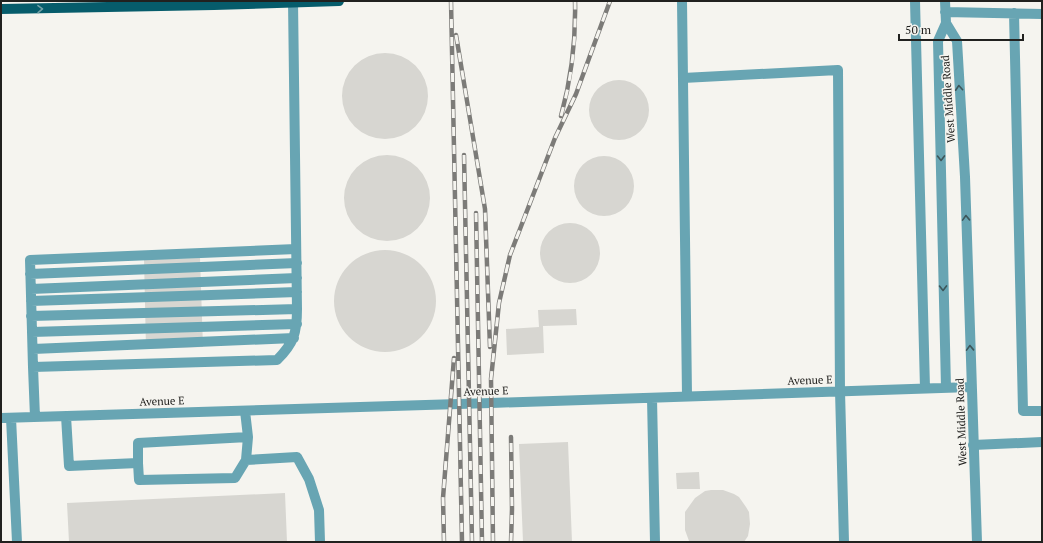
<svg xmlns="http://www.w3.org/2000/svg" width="1043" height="543" font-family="'PT Serif',serif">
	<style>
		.building { fill: #d7d6d1 }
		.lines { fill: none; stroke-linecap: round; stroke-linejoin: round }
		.minor { stroke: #68a5b3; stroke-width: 10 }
		.rail-casing { stroke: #7c7b78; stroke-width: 4.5 }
		.rail { stroke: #f5f4ef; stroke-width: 3; stroke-dasharray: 9; stroke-linecap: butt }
		.major-bridge { stroke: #065c6b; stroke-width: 10 }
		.oneway { stroke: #72a0a6 }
		.oneway2 { stroke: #3d565a }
		.labels { text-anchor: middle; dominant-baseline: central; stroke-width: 3; stroke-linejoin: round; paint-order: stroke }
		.street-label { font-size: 11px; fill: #21211f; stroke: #f5f4ef }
	</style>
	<rect width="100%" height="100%" fill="#f5f4ef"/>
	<!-- building -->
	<path class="building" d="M342 96a43 43 0 1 1 86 0a43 43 0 1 1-86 0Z
		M589 110a30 30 0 1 1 60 0a30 30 0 1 1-60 0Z
		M344 198a43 43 0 1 1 86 0a43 43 0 1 1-86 0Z
		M574 186a30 30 0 1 1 60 0a30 30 0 1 1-60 0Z
		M540 253a30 30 0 1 1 60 0a30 30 0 1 1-60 0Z
		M334 301a51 51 0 1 1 102 0a51 51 0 1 1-102 0Z
		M200,258l3,89 -57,2 -2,-90z
		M576,309l1,16 -34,1 1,27 -37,2 -1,-26 33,-2 -1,-17z
		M568,442l4,100h-49l-4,-98z
		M699,472l1,17h-23l-1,-16z
		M711,490h12l11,4 5,3 7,10 3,5 1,12 -2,12 -4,6 -55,-1 -4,-11v-18l10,-14 10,-7z
		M285,493l2,49h-218l-2,-39z"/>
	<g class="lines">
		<!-- minor -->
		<path class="minor" d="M682,1l5,395
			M915,1l10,387
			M945,1l1,22 11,18 8,136 12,365
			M945,12l97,2
			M1014,13l9,398h19
			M683,78l155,-8 2,321 4,151
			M30,274l267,-11
			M31,289l266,-11
			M31,301l266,-9
			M31,316l266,-7
			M32,332l265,-8
			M33,349l261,-11
			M33,367l-3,-107 266,-11
			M946,388l-8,-347 8,-18
			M652,398l3,144
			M66,416l3,50 69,-3 1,17 96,-2 11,-18 51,-3 12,22 10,31 1,32
			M35,417l-2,-50 244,-7c17,-17 20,-27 20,-51l-4,-308
			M1,418l490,-15 480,-16
			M11,418l6,124
			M973,445l69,-3
			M246,460l2,-23
			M138,463v-20l110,-6 -3,-26"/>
		<defs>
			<path id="rail" d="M451,1l11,541
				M456,35l29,174 5,138
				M561,116c11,-40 15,-74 14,-115
				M464,155l8,387
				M476,213l6,329
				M444,542l-1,-44 11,-140
				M493,542l-2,-163 8,-76 11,-48 45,-117 21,-44 34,-93
				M511,542l1,-33 -1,-72"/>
		</defs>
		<!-- rail casing -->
		<use href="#rail" class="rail-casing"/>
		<!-- rail -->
		<use href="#rail" class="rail"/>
		<!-- major-bridge -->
		<path class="major-bridge" d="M1,9l213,-4 125,-4"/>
	</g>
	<!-- one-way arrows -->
	<defs><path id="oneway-chevron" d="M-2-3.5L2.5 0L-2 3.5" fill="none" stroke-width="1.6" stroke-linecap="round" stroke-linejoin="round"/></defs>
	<use class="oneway" href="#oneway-chevron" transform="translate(40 9) rotate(-1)"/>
	<g class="oneway2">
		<use href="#oneway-chevron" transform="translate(959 88) rotate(-94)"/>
		<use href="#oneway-chevron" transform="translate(941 158) rotate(89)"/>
		<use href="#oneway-chevron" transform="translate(966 218) rotate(-92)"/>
		<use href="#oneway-chevron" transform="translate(943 288) rotate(89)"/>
		<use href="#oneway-chevron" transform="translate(970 348) rotate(-92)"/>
	</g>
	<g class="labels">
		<!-- street labels -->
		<g class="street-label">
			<text transform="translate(948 99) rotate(-94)">West Middle Road</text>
			<text transform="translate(810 380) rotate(-2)">Avenue E</text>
			<text transform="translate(486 391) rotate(-2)">Avenue E</text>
			<text transform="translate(162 401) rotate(-2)">Avenue E</text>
			<text transform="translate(961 422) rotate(-92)">West Middle Road</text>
		</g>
	</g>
	<!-- border -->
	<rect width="1043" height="543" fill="none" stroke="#21211f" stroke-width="4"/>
	<!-- scale -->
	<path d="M899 34v6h124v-6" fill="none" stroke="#21211f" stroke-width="2"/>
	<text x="905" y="34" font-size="12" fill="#21211f" stroke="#f5f4ef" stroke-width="3" paint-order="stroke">50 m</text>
</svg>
